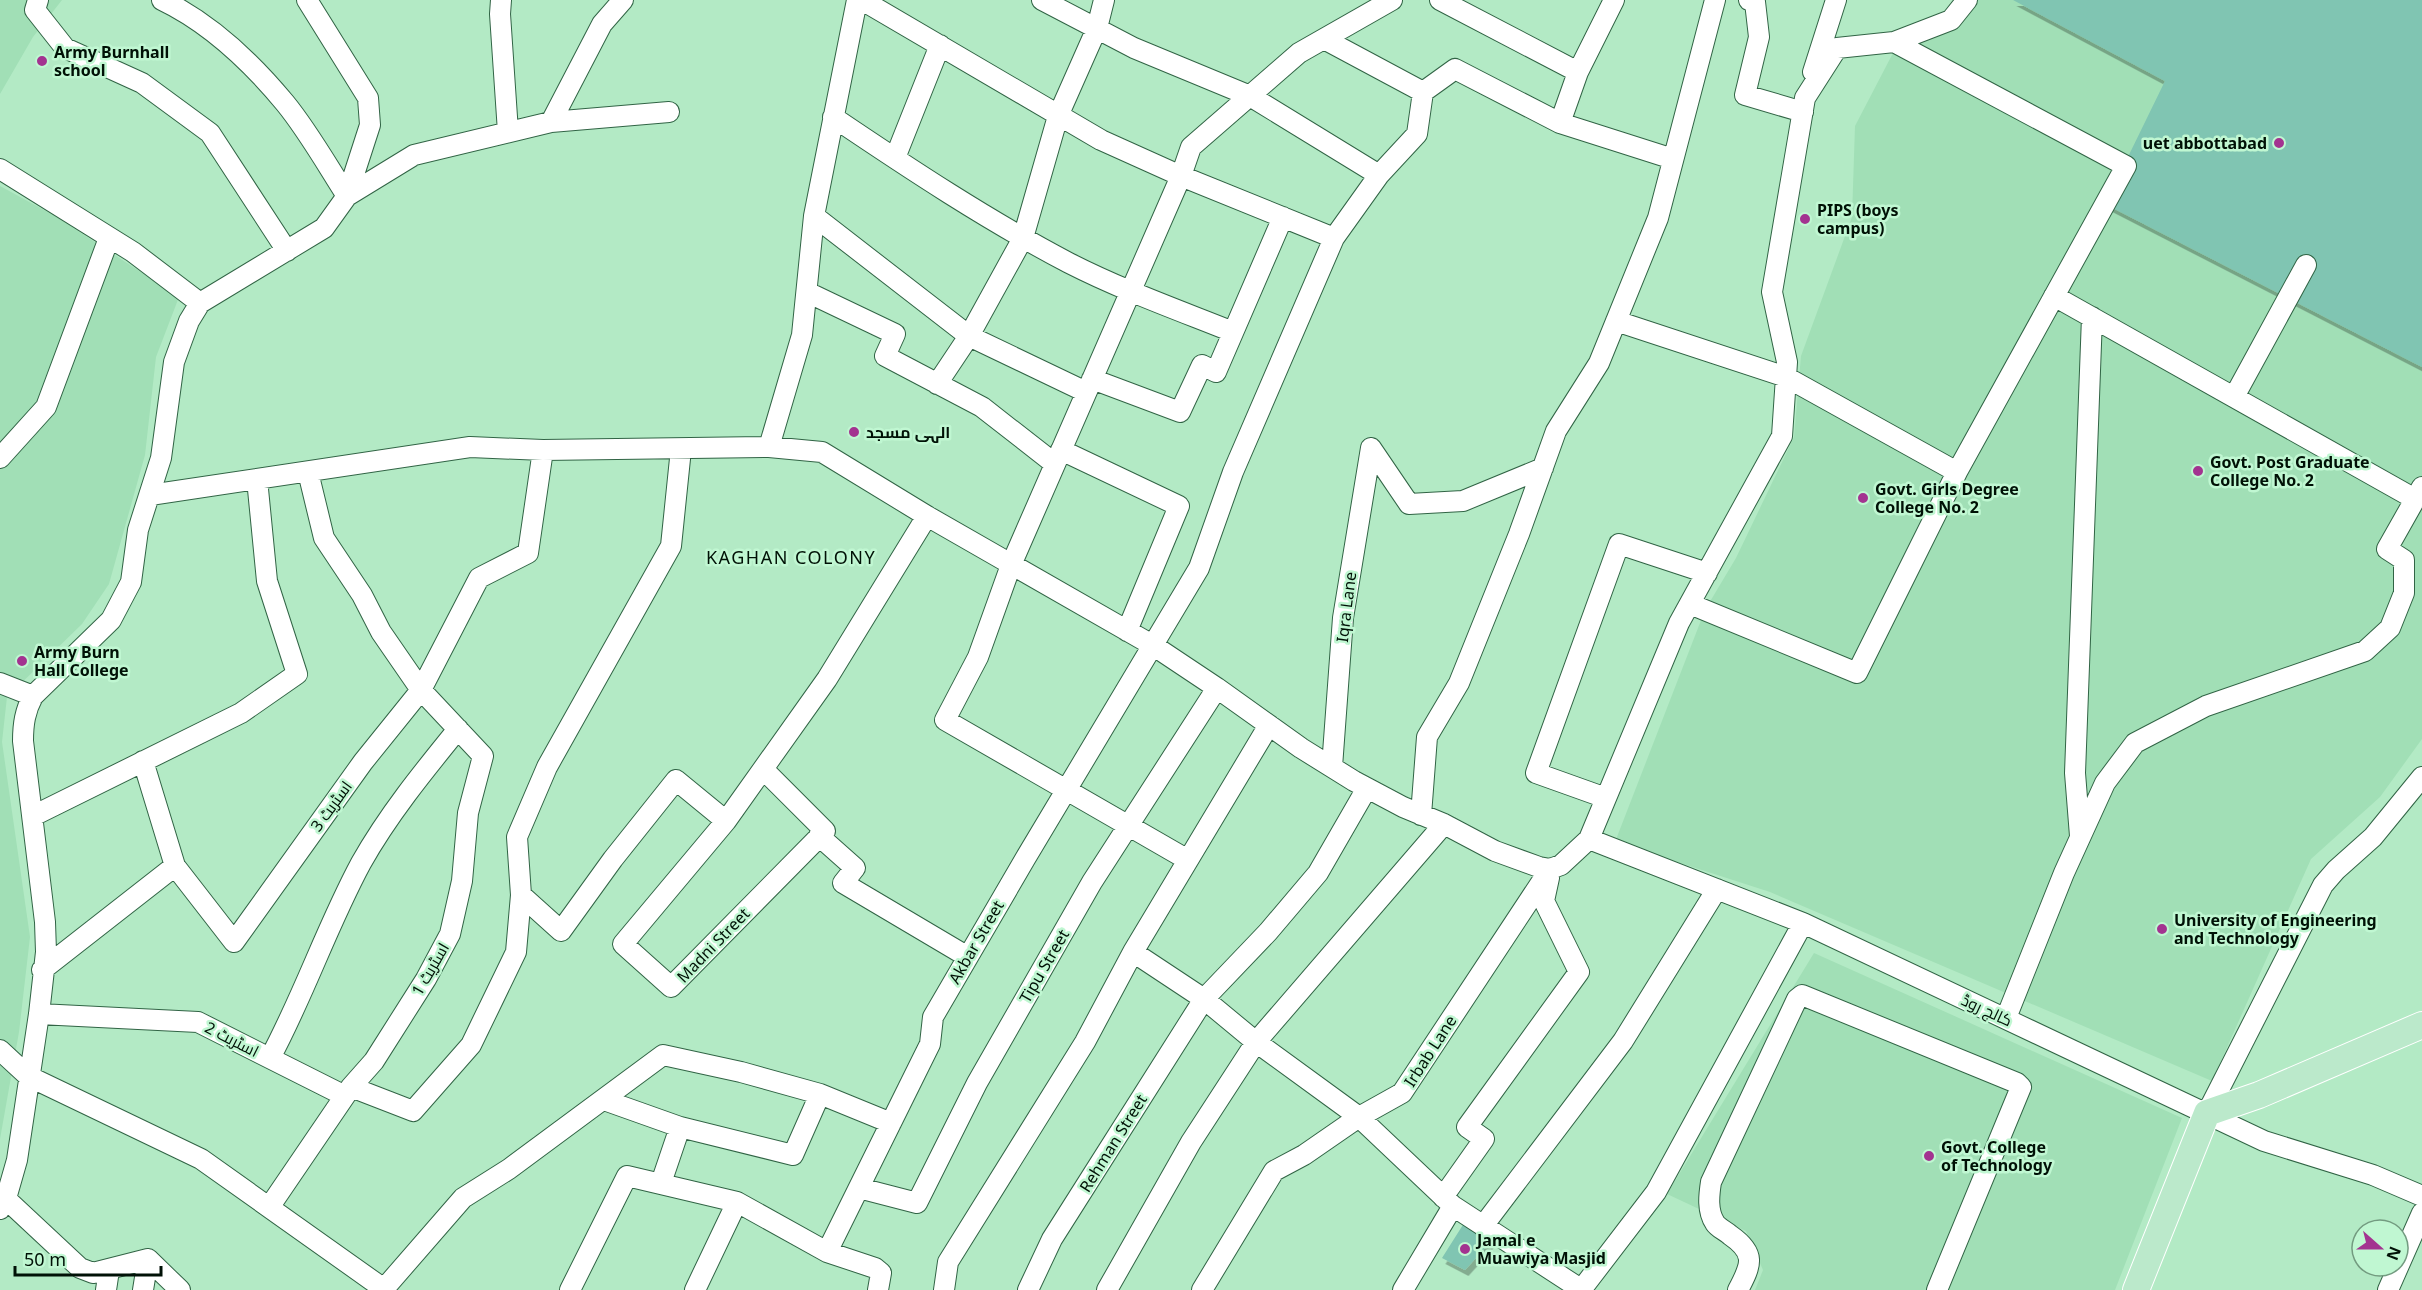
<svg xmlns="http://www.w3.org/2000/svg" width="2422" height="1290" font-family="'Noto Sans',Cairo,sans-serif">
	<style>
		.built { fill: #a1dfb6 }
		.building { fill: #80c5b2; filter: url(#shadow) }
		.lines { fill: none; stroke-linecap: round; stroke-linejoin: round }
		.minor-casing { stroke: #316445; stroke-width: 22 }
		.major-casing { stroke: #fff; stroke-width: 28 }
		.minor { stroke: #fff; stroke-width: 20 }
		.major { stroke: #bbe9cb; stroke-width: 26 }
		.poi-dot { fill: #a33390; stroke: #c0f7d2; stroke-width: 2 }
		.labels { text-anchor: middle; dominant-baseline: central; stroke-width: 5; stroke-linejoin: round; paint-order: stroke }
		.poi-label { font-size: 16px; font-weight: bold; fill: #001106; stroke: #c0f7d2; text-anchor: start }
		.street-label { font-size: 16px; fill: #001106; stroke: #c0f7d2 }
		.neighbourhood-label { font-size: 18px; letter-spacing: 1.5px; fill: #001106; stroke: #c0f7d2 }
	</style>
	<defs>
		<filter id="shadow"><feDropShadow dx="3.5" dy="6" stdDeviation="0" flood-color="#0004"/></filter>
	</defs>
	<rect width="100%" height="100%" fill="#b3eac5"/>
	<!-- built -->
	<path class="built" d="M0,0h62l-29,37 -33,57z
		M1977,0h445v739l-42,58 -69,62 -99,222 -442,-189 -155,-50 90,-232 31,-52 58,-121 7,-81 51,-139 3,-91 38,-73 48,-18z
		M0,186l55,30 124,81 -23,60 -11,98 -36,129 -27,40 -75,73 -5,45 28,195 -11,95 -19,107z
		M1814,953l368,165 -67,172h-360l8,-20 -17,-39 -79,-37z"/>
	<!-- building -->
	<path class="building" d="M2013,0h409v367l-317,-163 60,-123z
		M1466,1220l26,20 -27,30 -23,-12z"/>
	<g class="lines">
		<defs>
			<path id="minor" d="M38,0l-3,10 30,38 77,35 68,50 77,118
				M162,0c48,23 89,62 123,103 23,28 42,62 62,93
				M307,0l61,98 2,27 -23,71
				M501,0l-1,14 8,118
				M862,0l239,140 80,36 153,62
				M1042,0l92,48 116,48 129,79
				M1440,0l138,72
				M1749,0l6,2 4,35 -14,58 58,17
				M1324,39l99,53
				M1813,72l23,-72
				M833,117c77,52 154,103 236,146 53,27 109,47 164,69
				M551,122l118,-10
				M1560,123l18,-51 36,-72
				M895,158l45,-113
				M0,169l133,83 67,51
				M814,216l155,120 117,56
				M807,292l88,42 -10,22 97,51 73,57
				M2054,296l361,203
				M1616,321l170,56 171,95
				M1092,379l88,33 22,-47 14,7 67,-155
				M937,384l32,-48 54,-98 35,-122 39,-88 7,-28
				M2234,397l72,-132
				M769,447l33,-112 12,-119 43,-216
				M1371,448l38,56 54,-3 80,-33
				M1061,450l118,56 -52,125
				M0,458l46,-51 63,-169
				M150,495l320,-48 73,3 226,-3 53,5 105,64 227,130 63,42 84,60 53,33 49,26 41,17 51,27 44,16 11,2 11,-4 28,-26 90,-216 103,-187 5,-74 -15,-70 33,-194 32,-50 57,-6 57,-22 16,-20
				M1690,604l167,69 100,-201 169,-306 -232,-124
				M0,683l33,13
				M143,761l32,105 59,76 129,-180 58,-72 58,-112 49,-25 15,-103
				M1332,767l11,-149 28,-170
				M763,769l62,62 -154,156 -48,-43 103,-123 101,-142 100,-163
				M1606,798l-70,-25 83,-229 88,29
				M1421,815l6,-78 32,-54 60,-149 37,-103 43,-68 59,-145 57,-218
				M33,816l208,-103 56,-39 -30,-93 -10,-102
				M819,836l36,32 -12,15 125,74
				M2080,836l-5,-63 17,-456
				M1589,839l214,84 461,218 109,34 49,21
				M1188,860l-243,-140 33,-63 33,-92 170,-389 10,-29 108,-94 93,-53
				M521,895l40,36 52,-72 63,-79 50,41
				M42,970l133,-104
				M39,1014l159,8 147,74
				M2006,1018l58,-145 41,-90 30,-40 71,-37 159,-55 25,-23 14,-35v-33l-17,-11 35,-62
				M0,1050l28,26 173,83 183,130
				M270,1058c34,-63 57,-132 91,-195 27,-48 62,-91 97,-134
				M351,1087l62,24 58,-66 45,-93 5,-57 -4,-58 30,-70 124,-221 10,-97
				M604,1100l76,27 113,28 27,-61 71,29
				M2207,1113l116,-228 13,-15 37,-33 49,-60
				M661,1183l19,-56
				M859,1188l58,15 60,-120 115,-201 125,-194
				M1443,1197l41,-58 -17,-12 112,-155 -35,-71 5,-23
				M5,1198l75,70 13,5 55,-14 32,31
				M270,1206l81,-119 23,-26 52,-82 24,-45 12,-53 6,-68 15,-57 -62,-66 -40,-58 -19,-37 -38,-57 -16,-66
				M1453,1206l129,84
				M0,1209l7,-14 10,-35 22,-146 7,-62 -1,-30 -22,-181c0,-17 2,-30 10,-45l78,-76 20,-38 7,-52 23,-72 13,-96 15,-41 11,-18 124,-75 23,-32 67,-41 137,-33 51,-98 21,-24
				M1483,1226l140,-185 94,-152
				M827,1252l103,-208 3,-27 92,-158 174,-291 34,-96 101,-234 45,-63 38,-41 6,-42 32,-23 105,54 113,36
				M106,1290l3,-20
				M143,1290l5,-31
				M383,1290l80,-92 46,-29 154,-114 78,17 79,22
				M570,1290l57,-114 110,26 90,50 48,16 6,5 -3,17
				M695,1290l42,-88
				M944,1290l4,-28 137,-220 48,-90
				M1028,1290l24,-51 152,-240 64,-67 50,-59 49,-85
				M1107,1290l84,-148 65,-100 188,-218
				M1202,1290l72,-119 30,-16 55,-38 -103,-75 -52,-43 -71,-47 136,-227
				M1403,1290l50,-84 -94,-89 43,-24 148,-224
				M1581,1290l75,-98 147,-269
				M1738,1290c14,-26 18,-37 -8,-55 -4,-4 -12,-7 -15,-12 -8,-12 -6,-28 -4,-41l86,-183 5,-4 215,88 4,4 -84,203
				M2388,1290l34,-77"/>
			<path id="major" d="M2136,1290l71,-177 52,-18 163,-70"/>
		</defs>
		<!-- minor casing -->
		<use href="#minor" class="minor-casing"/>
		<!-- major casing -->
		<use href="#major" class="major-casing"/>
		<!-- minor -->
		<use href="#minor" class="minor"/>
		<!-- major -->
		<use href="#major" class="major"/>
	</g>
	<!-- markers -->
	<g class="poi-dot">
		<circle cx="42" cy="61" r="6"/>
		<circle cx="2279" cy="143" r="6"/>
		<circle cx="1805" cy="219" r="6"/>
		<circle cx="854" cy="432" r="6"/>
		<circle cx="2198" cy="471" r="6"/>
		<circle cx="1863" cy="498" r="6"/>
		<circle cx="22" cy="661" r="6"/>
		<circle cx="2162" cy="929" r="6"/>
		<circle cx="1929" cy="1156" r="6"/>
		<circle cx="1465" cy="1249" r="6"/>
	</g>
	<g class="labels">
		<!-- poi labels -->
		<g class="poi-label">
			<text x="54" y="52">Army Burnhall<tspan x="54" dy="18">school</tspan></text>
			<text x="2267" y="143" text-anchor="end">uet abbottabad</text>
			<text x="1817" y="210">PIPS (boys<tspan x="1817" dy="18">campus)</tspan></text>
			<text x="866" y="432">الہی مسجد</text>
			<text x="2210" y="462">Govt. Post Graduate<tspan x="2210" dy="18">College No. 2</tspan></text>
			<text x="1875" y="489">Govt. Girls Degree<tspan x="1875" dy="18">College No. 2</tspan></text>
			<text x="34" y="652">Army Burn<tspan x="34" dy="18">Hall College</tspan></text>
			<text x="2174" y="920">University of Engineering<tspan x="2174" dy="18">and Technology</tspan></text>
			<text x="1941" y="1147">Govt. College<tspan x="1941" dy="18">of Technology</tspan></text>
			<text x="1477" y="1240">Jamal e<tspan x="1477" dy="18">Muawiya Masjid</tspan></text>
		</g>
		<!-- street labels -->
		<g class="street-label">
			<text transform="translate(1346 607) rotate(-83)">Iqra Lane</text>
			<text transform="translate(331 806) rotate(-54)">اسٹریٹ 3</text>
			<text transform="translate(976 942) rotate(-60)">Akbar Street</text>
			<text transform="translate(713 945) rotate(-46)">Madni Street</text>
			<text transform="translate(1044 966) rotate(-60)">Tipu Street</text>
			<text transform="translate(430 969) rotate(-60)">اسٹریٹ 1</text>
			<text transform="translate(1987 1010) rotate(25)">کالج روڈ</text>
			<text transform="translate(232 1039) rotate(27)">اسٹریٹ 2</text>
			<text transform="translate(1430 1051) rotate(-57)">Irbab Lane</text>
			<text transform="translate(1113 1143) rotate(-58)">Rehman Street</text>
		</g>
		<!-- neighbourhood labels -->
		<g class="neighbourhood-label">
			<text x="791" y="557">KAGHAN COLONY</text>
		</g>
	</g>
	<!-- north arrow -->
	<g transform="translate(2380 1248) rotate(111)"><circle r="28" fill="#c0f7d2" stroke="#739b80" stroke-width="1.5"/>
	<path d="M0-4.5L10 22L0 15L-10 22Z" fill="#a33390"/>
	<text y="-9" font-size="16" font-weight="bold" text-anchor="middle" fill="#001106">N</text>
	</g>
	<!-- scale -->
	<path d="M15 1266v9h146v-9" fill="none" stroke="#001106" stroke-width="3"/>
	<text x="24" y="1266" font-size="18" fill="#001106" stroke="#c0f7d2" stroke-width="4.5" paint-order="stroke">50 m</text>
</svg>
